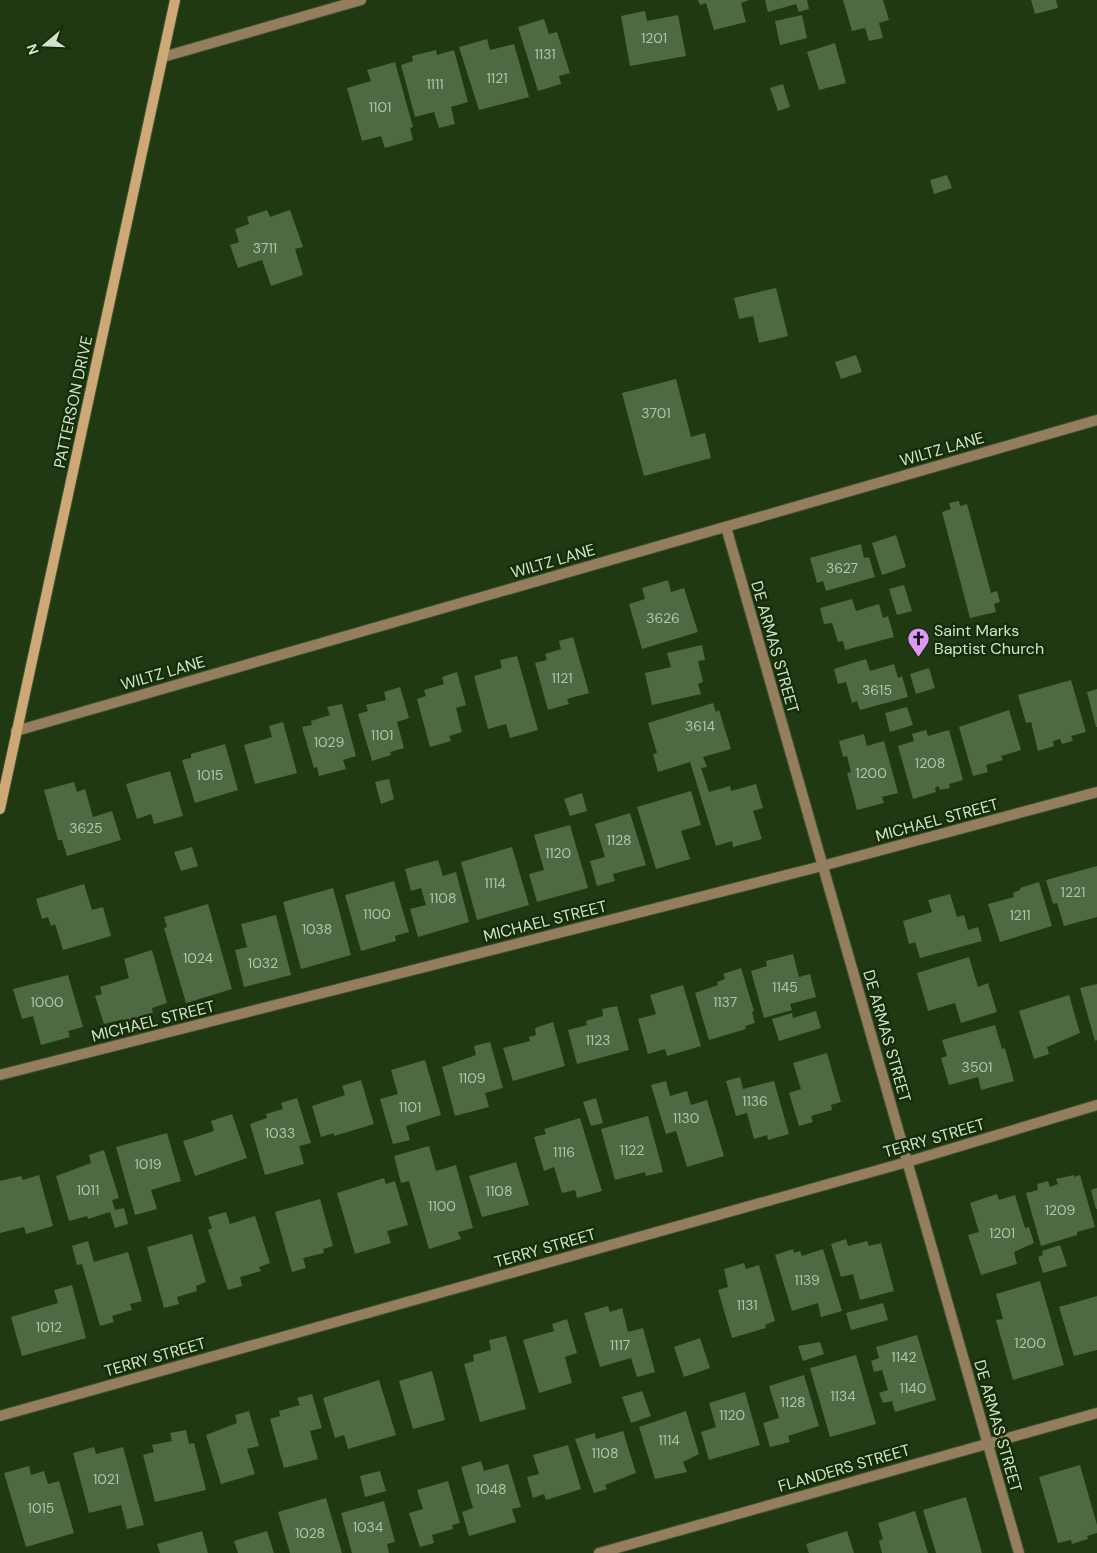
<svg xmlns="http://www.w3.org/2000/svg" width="1097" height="1553" font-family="'DM Sans',sans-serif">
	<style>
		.building { fill: #4e6a42 }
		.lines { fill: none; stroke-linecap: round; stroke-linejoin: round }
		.street-casing { stroke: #3c5431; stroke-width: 12 }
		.secondary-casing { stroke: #3c5431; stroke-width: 12 }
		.street { stroke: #947e5e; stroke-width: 10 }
		.secondary { stroke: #cca975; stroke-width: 10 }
		.labels { text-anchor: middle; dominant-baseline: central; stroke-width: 5; stroke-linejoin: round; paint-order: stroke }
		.number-label { font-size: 14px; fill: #b1c4aa }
		.street-label { font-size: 16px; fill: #d2e2cc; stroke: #162e08 }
		.poi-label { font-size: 16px; fill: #d2e2cc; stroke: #162e08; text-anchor: start }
	</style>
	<rect width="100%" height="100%" fill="#203913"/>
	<!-- building -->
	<path class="building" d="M698,0h51l-8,3 5,19 -32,8 -8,-27 -6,2z
		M765,0h42l2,9 -10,3 -3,-8 -28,8z
		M843,0h40l6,20 -10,3 4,15 -14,3 -4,-13 -13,3z
		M1031,0h25l2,8 -23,6z
		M645,11l2,10 31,-6 8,41 -56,10 -9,-50z
		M802,15l5,23 -27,7 -5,-24z
		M544,19l5,15 8,-2 13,41 -11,3 2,8 -23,7 -20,-64z
		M487,39l3,11 24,-6 15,53 -50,13 -20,-63z
		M835,43l11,40 -27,7 -12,-38z
		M436,50l1,5 17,-5 14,52 -17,5 4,17 -16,4 -5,-16 -19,5 -14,-52 12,-4 -1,-5z
		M395,62l18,65 -3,1 3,12 -28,8 -4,-12 -19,5 -15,-53 24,-7 -4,-11z
		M783,84l7,23 -12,4 -8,-23z
		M947,175l5,13 -18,6 -4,-14z
		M267,210l3,7 20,-7 13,37 -8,2 8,26 -32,11 -9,-26 -24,8 -8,-23 9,-3 -4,-13 14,-5 -2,-7z
		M776,288l12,48 -29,7 -6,-27 -14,3 -5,-21z
		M856,355l6,17 -21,7 -6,-17z
		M676,379l15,58 14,-4 6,25 -67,18 -22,-83z
		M959,501l1,5 7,-2 24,89 6,-2 3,11 -6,2 2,8 -26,6 -28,-106 9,-3 -2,-6z
		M896,535l10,32 -24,8 -10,-32z
		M861,544l3,14 5,-1 6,20 -49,14 -3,-10 -6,2 -7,-25z
		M668,580l3,12 13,-4 14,44 -56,17 -13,-45 16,-5 -3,-11z
		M904,585l8,26 -15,4 -8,-26z
		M852,599l4,12 23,-7 4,14 5,-2 6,21 -49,13 -2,-9 -5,1 -6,-19 -8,1 -4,-16z
		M573,637l16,56 -22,6 2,5 -21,6 -13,-47 12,-3 -2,-6 16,-5 -2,-8z
		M702,645l3,15 -7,1 5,21 -5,2 3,10 -49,11 -7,-32 26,-6 -4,-14z
		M517,656l21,74 -28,8 -4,-14 -18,5 -14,-53 28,-8 -2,-8z
		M866,659l4,12 24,-7 4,14 4,-2 6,21 -48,13 -3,-9 -5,2 -6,-21 -8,2 -4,-15z
		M929,668l6,20 -19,6 -6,-20z
		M457,672l9,33 -10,3 6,24 -13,4 2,5 -21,6 -13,-48 9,-3 -2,-6 20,-6 -2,-7z
		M1071,680l15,52 -15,4 2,5 -11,3 -2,-5 -7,2 1,5 -16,5 -7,-29 -5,1 -8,-28z
		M400,687l9,31 -12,4 7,26 -14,4 1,3 -19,6 -14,-47 10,-3 -2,-6 20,-5 -2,-8z
		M1097,689v38h-1l-9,-35z
		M713,703l3,9 3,-2 12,39 -28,8 4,10 -6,1 8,24 21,-6 1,5 25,-7 7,24 -10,3 9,28 -29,8 -1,-6 -16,5 -26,-84 -32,10 -5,-18 4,-1 -9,-30z
		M342,704l14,52 -13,4 3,9 -27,7 -2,-9 -3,1 -12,-41 10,-2 -1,-4 19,-6 -3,-8z
		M907,707l6,18 -23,7 -5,-19z
		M1009,710l12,40 -20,6 2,4 -17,5 2,7 -15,4 -14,-49z
		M283,722l14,51 -42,11 -11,-39 28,-8 -3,-11z
		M926,730l2,6 21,-6 14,50 -14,4 1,4 -10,2 -2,-4 -3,2 1,4 -23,7 -15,-53 16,-5 -2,-7z
		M864,734l3,12 17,-5 14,52 -16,4 2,6 -27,7 -10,-37 4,-1 -4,-16 -4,1 -4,-16z
		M225,744l13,46 -43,13 -13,-43 9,-2v-4z
		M170,771l13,45 -29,8 -3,-10 -14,5 -11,-35z
		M389,779l5,20 -13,5 -6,-22z
		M74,782l3,10 8,-3 8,28 19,-6 9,29 -54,16 -5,-16h-4l-14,-50z
		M691,791l10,34 -20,6 9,28 -34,10 -19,-62z
		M582,793l5,18 -17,5 -6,-17z
		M630,813l16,52 -33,9 2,7 -18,5 -7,-25 15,-4 -10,-33z
		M570,825l18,63 -51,14 -8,-28 15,-4 -10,-35z
		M192,847l6,19 -17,5 -7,-19z
		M512,847l17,58 -52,15 -16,-58z
		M438,860l5,16 13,-4 13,50 -51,15 -8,-28 16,-4 -5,-17 -10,3 -6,-22z
		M1097,866v51l-33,9 -7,-23 -4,1 -7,-24z
		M394,881l15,51 -14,4 1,5 -35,10 -16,-56z
		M1039,882l13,44 -52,16 -12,-38 26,-7 -1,-4 7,-3v-2z
		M84,884l8,26 11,-3 8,29 -48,14 -8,-26 -4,2 -3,-9 -6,2 -6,-20z
		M333,888l18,67 -50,14 -18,-67z
		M950,894l7,23 7,-2 4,15 10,-3 4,14 -62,17 -5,-16 -6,2 -6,-23 29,-9 -4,-12z
		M208,904l24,85 -46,14 -22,-75 3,-1 -3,-10z
		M276,915l15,60 -47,12 -9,-37 12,-3 -6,-23z
		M152,950l15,53 -15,5 1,5 -29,8v-2l-20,5 -9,-28 7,-2 -2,-7 29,-9 -5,-19z
		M793,954l6,23 11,-3 6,23 -26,7 2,6 -28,8 -13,-47 16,-5 -1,-5z
		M969,957l9,30 10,-4 9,29 -36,11 -6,-20 -27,8 -11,-38z
		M741,968l13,43 -2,1 3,11 -10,3 1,3 -37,11 -14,-47 23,-8 -1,-3 8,-3 -2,-5z
		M68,975l15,52 -15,4 2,6 -29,8 -8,-29 -11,3 -9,-30z
		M1097,984v56l-2,1 -15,-53z
		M683,985l18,61 -34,10 -2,-7 -17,5 -10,-35 18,-5 -6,-19z
		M1069,995l11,38 -33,14 2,7 -15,5 -15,-48z
		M617,1006l12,44 -52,14 -9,-34 19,-5 -1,-4 17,-5 -1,-7z
		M816,1011l5,17 -42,13 -7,-22 20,-6 1,5z
		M553,1022l12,44 -52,15 -10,-33 27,-7 -1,-4 7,-2 -1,-7z
		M995,1025l7,24 3,-1 9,33 -33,9 -3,-13 -29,8 -8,-27 6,-2 -5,-16z
		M490,1042l13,46 -18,5 4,14 -34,9 -13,-49 34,-12 -2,-9z
		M827,1053l14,49 -10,3 1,5 -21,6 2,6 -14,4 -10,-33 12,-4 -8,-26z
		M425,1060l16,55 -35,11 4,14 -17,4 -13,-45 18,-5 -7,-24z
		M740,1077l3,12 31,-8 15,53 -21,6 -1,-5 -13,4 -7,-26 -11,3 -10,-35z
		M361,1080l13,44 -40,12v-3l-13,4 -9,-31 33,-11 -3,-9z
		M666,1081l4,15 17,-5 4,14 16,-5 17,56 -37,11 -11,-36 -10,3 -15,-49z
		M297,1098l14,45 -12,3 5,18 -39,11 -15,-51 17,-6 -1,-4 17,-5 -2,-6z
		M596,1098l7,25 -12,3 -8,-24z
		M232,1114l15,44 -52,18 -12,-35 31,-10 -3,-10z
		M648,1116l15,56 -17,4 -1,-4 -30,8 -14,-51z
		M580,1118l22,73 -25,7 -2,-8 -13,3 -8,-26 -10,4 -10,-34 12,-3 -2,-5z
		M167,1133l14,48 -30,9 6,19 -22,6 -19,-68z
		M429,1146l7,25 20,-6 17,63 -15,4 3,7 -32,10 -20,-68 -8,2 -7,-27z
		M104,1150l15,48 -7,2 3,10 9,-2 4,16 -13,4 -5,-16 -22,7 -1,-3 -18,5 -13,-45 35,-13 -2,-8z
		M516,1162l13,43 -47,12 -13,-41z
		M39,1175l14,51 -27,8 -2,-7 -24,6v-52l21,-5 2,4z
		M1074,1175v2l6,-2 15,52 -18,5v3l-36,11 -15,-53 12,-3 -1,-6 11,-3 2,6 8,-3 -2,-5z
		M384,1178l2,6 9,-3 13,44 -21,6 4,12 -36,11 -18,-61z
		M1097,1188v21h-1l-5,-19z
		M997,1194l2,6 16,-5 10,33 4,-1 5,16 -20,9 3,12 -36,11 -13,-40 11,-3 -9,-29z
		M320,1199l13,47 -10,3 1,4 -21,5 3,10 -14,4 -17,-60z
		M226,1212l4,12 25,-8 15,47 -11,4 2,4 -21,6 2,9 -14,4 -20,-60 4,-2 -4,-11z
		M192,1234l14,48 -10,4 1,5 -20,6 2,7 -15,4 -17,-61z
		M846,1239l2,7 19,-5 2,5 12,-3 13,48 -34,9 -7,-26 -12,3 -10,-33z
		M88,1241l6,21 34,-10 14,49 -12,3 2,6 -20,6 2,6 -14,4 -18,-62 -5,1 -5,-19z
		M1060,1245l7,21 -24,7 -5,-16 5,-2 -1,-4z
		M793,1249l1,4 6,-2 2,5 21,-7 19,62 -21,6 -3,-14 -26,8 -17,-56z
		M744,1263l2,6 13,-4 16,56 -10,4 1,3 -34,10 -14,-48 10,-3 -4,-18z
		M1040,1281l24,84 -51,15 -17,-60 7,-1 -7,-25z
		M72,1285l14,53 -64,18 -11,-39 47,-14 -4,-13z
		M1097,1296v54l-23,6 -15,-49z
		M883,1303l5,17 -37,10 -5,-17z
		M608,1306l2,6 12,-4 6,24 15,-4 12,44 -18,5 -6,-19 -31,9 -16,-54z
		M567,1319l10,34 -12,4 7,26 -33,10 -16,-53 31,-9 -2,-7z
		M917,1335l19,65 -41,12 -3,-11 -9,2 -4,-10 9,-3 -6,-20 -8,2 -3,-11 8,-3 -3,-11z
		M506,1336l20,73 -46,13 -16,-58 10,-3 -1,-6 18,-5 -2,-10z
		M700,1338l10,30 -26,9 -10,-30z
		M820,1342l4,12 -21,7 -5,-15z
		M856,1355l20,69 -46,13 -20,-69z
		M432,1371l13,49 -32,9 -14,-48z
		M804,1375l15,51 -31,10 2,6 -20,5 -7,-24 16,-5 -10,-32z
		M379,1380l17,55 -48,14 -4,-14 -9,3 -12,-40z
		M642,1391l9,25 -20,7 -9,-26z
		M745,1392l15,53 -51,15 -8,-28 15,-5 -7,-24z
		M312,1394l10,34 -12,3 8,28 -34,9 -14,-49 10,-3 -1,-5 21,-6 -3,-7z
		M249,1411l10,35 -12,3 8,25 -34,10 -15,-49 31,-12 -2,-8z
		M686,1411l13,43 -16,8 4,10 -32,7 -16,-52z
		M186,1430l3,14 5,-1 12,47 -51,12 -12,-47 11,-3 -2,-7 20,-4 -2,-8z
		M623,1431l13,42 -31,12 2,4 -13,4 -19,-54 20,-6 1,6z
		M568,1445l13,44 -35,11 -2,-6 -11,4 -6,-21 12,-3 -6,-19z
		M94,1447l2,7 27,-7 21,78 -17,4 -6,-24 -32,8 -16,-60z
		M481,1461l3,10 24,-7 13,43 -9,2 4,13 -47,14 -7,-24 11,-4 -12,-41z
		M1080,1465l17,60v8l-10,3 1,3 -16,5 -1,-4 -13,3 -19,-66z
		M29,1466l2,9 13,-4 4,13 11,-3 15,52 -48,14 -22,-74z
		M380,1471l6,20 -21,6 -5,-21z
		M448,1481l12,42 -8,2 1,4 -21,6 2,8 -14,4 -11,-34 14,-4 -6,-19z
		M966,1497l16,56h-46l-13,-43z
		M326,1498l16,55h-52l-12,-41z
		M384,1501l11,41 -8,2 2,9h-37l-11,-40z
		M915,1511l13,42h-46l-3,-12 4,-2 -5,-16z
		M202,1531l6,22h-48l-3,-9z
		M267,1531l7,22h-36l-4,-12z
		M847,1531l7,22h-45l-3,-9z"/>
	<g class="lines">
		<defs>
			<path id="street" d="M163,57l198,-57
				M726,527l293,1026
				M16,731l1081,-311
				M0,1075l822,-209 275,-74
				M0,1416l907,-254 190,-57
				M599,1553l498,-140"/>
			<path id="secondary" d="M0,809l175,-809"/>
		</defs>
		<!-- street casing -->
		<use href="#street" class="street-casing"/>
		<!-- secondary casing -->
		<use href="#secondary" class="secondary-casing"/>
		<!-- street -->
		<use href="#street" class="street"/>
		<!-- secondary -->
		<use href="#secondary" class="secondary"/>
	</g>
	<!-- icons -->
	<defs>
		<symbol id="church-pin" viewBox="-11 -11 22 30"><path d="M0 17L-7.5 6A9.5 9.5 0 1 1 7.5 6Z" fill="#dc99f5" stroke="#162e08"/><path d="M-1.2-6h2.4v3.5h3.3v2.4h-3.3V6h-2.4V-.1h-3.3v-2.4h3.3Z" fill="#111"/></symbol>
	</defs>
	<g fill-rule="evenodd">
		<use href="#church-pin" x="906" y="626" width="25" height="34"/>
	</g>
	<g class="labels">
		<!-- number labels -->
		<g class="number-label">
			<text x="654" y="38">1201</text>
			<text x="545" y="54">1131</text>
			<text x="497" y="78">1121</text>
			<text x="435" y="84">1111</text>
			<text x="380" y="107">1101</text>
			<text x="265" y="248">3711</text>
			<text x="656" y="413">3701</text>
			<text x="842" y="568">3627</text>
			<text x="663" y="618">3626</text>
			<text x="562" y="678">1121</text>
			<text x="877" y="690">3615</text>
			<text x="700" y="726">3614</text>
			<text x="382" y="735">1101</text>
			<text x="329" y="742">1029</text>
			<text x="930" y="763">1208</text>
			<text x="871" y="773">1200</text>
			<text x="210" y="775">1015</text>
			<text x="86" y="828">3625</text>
			<text x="619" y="840">1128</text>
			<text x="558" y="853">1120</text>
			<text x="495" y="883">1114</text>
			<text x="1073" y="892">1221</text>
			<text x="443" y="898">1108</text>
			<text x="377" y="914">1100</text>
			<text x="1020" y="915">1211</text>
			<text x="317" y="929">1038</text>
			<text x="198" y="958">1024</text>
			<text x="263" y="963">1032</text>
			<text x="785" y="987">1145</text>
			<text x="47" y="1002">1000</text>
			<text x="725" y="1002">1137</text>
			<text x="598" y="1040">1123</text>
			<text x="977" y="1067">3501</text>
			<text x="472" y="1078">1109</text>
			<text x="755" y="1101">1136</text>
			<text x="410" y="1107">1101</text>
			<text x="686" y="1118">1130</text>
			<text x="280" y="1133">1033</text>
			<text x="632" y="1150">1122</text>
			<text x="564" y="1152">1116</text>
			<text x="148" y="1164">1019</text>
			<text x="88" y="1190">1011</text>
			<text x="499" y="1191">1108</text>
			<text x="442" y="1206">1100</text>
			<text x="1060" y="1210">1209</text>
			<text x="1002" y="1233">1201</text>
			<text x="807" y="1280">1139</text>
			<text x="747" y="1305">1131</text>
			<text x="49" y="1327">1012</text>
			<text x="1030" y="1343">1200</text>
			<text x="620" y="1345">1117</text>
			<text x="904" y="1357">1142</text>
			<text x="913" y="1388">1140</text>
			<text x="843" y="1396">1134</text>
			<text x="793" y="1402">1128</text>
			<text x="732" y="1415">1120</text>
			<text x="669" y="1440">1114</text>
			<text x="605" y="1453">1108</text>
			<text x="106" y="1479">1021</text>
			<text x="491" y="1489">1048</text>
			<text x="41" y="1508">1015</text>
			<text x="368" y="1527">1034</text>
			<text x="310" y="1533">1028</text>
		</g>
		<!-- street labels -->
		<g class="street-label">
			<text transform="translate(73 402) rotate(-78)">PATTERSON DRIVE</text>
			<text transform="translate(942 449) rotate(-16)">WILTZ LANE</text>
			<text transform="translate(553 561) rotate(-16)">WILTZ LANE</text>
			<text transform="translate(775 647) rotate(74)">DE ARMAS STREET</text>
			<text transform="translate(163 673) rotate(-16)">WILTZ LANE</text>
			<text transform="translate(937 820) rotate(-15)">MICHAEL STREET</text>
			<text transform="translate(545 921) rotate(-14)">MICHAEL STREET</text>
			<text transform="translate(153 1021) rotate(-14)">MICHAEL STREET</text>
			<text transform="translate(887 1036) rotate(74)">DE ARMAS STREET</text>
			<text transform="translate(934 1138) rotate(-16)">TERRY STREET</text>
			<text transform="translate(545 1248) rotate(-16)">TERRY STREET</text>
			<text transform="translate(155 1357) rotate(-16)">TERRY STREET</text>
			<text transform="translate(998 1426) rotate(74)">DE ARMAS STREET</text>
			<text transform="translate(844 1468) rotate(-16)">FLANDERS STREET</text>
		</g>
		<!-- poi labels -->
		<g class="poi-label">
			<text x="934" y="630">Saint Marks<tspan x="934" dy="18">Baptist Church</tspan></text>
		</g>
	</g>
	<!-- north arrow -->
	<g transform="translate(45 45) rotate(251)" stroke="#162e08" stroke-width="4" paint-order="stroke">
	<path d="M0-4L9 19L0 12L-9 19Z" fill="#d2e2cc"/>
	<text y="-8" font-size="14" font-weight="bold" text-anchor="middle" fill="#d2e2cc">N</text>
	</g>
</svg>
